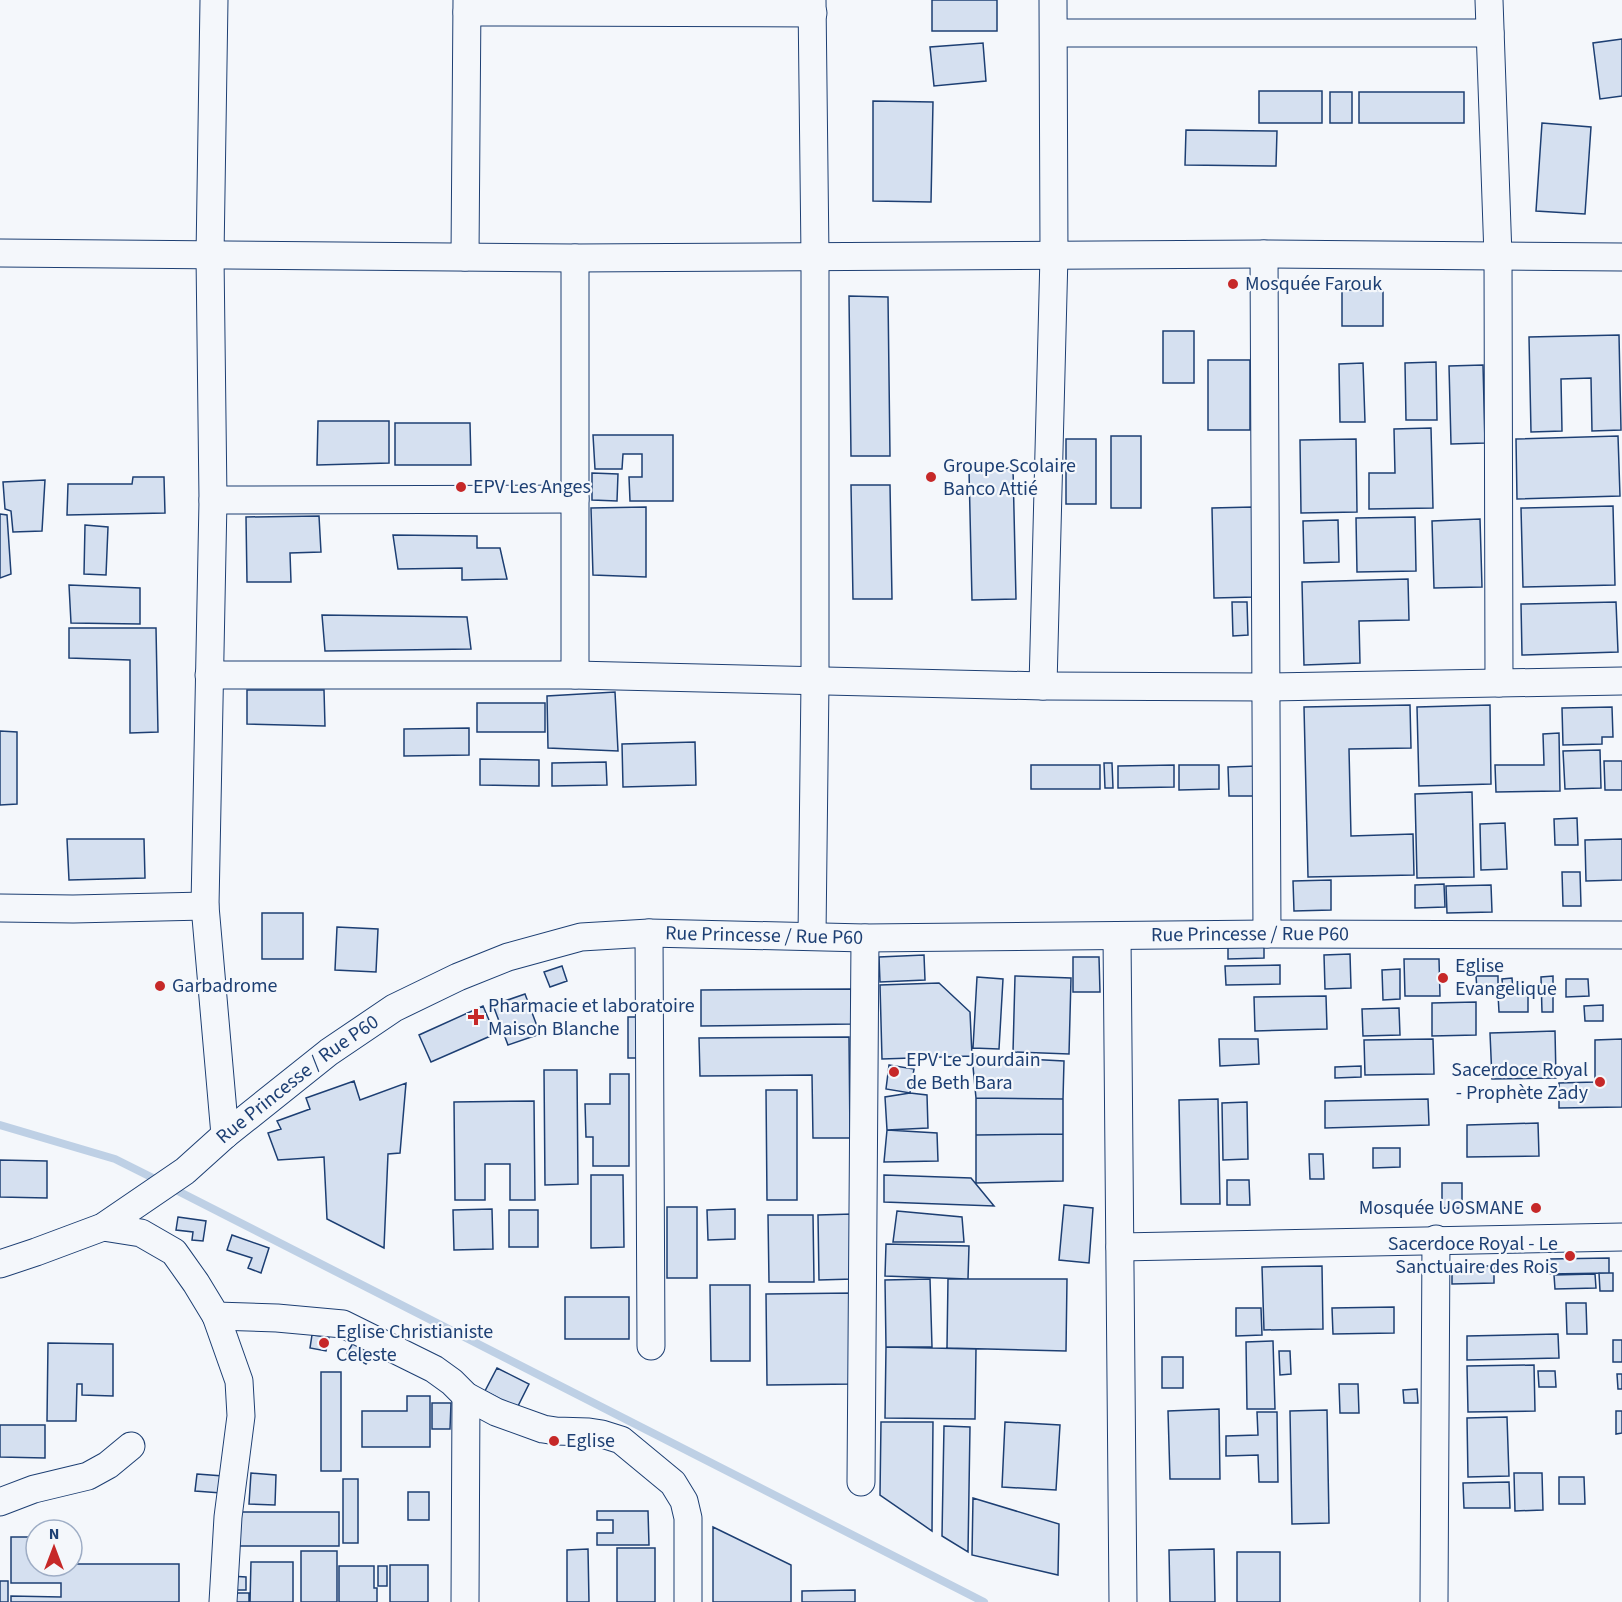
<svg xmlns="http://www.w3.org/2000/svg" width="1622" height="1602" font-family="'Source Sans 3',sans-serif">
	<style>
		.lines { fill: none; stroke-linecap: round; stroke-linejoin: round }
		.stream { stroke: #bed0e5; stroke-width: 8 }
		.building { fill: #d5e0f0; stroke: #1d3f73; stroke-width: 1.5 }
		.minor-casing { stroke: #1d3f73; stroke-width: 29 }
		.minor { stroke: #f4f7fb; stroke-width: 27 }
		.poi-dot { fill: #c62828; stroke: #f4f7fb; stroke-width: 2 }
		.labels { text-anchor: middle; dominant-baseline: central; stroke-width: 4.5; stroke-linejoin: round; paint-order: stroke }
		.poi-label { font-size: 20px; fill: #1d3f73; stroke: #f4f7fb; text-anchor: start }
		.street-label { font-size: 20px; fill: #1d3f73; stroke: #f4f7fb }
	</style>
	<rect width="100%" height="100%" fill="#f4f7fb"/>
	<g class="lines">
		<!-- stream -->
		<path class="stream" d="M0,1125l115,34 44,22
			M170,1187l814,415"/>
	</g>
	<!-- building -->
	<path class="building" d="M932,0h65v31h-65z
		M1622,39v57l-22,3 -7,-56z
		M983,43l3,38 -52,5 -4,-39z
		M1259,91h63v32h-63z
		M1330,92h22v31h-22z
		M1359,92h105v31h-105z
		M873,101l60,1 -2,100 -58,-1z
		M1542,123l49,4 -6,87 -49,-3z
		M1186,130l91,1 -1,35 -91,-1z
		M1342,290h41v36h-41z
		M849,296l39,1 2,159h-39z
		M1163,331h31v52h-31z
		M1619,335l2,95 -29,1 -1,-53 -30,1 1,52 -31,1 -2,-95z
		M1208,360h42v70h-42z
		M1436,362l1,58h-31l-1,-57z
		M1363,363l2,59h-25l-1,-58z
		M1483,365l2,78 -34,1 -2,-78z
		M318,421h71v42l-72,2z
		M395,423h75l1,42h-76z
		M1431,428l2,80 -64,1v-36h26l-1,-44z
		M593,435h80v66h-43l-1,-24h13v-23h-19l-1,15h-27z
		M1111,436h30v72h-30z
		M1618,436l2,60 -103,3 -1,-60z
		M1066,439h30v65h-30z
		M1356,439l1,73 -56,1 -1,-73z
		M1013,468l3,131 -44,1 -3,-130z
		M592,473l26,1 -1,27 -25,-1z
		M133,477h31l1,36 -98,2 1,-31h64z
		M45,480l-3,51 -29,1 -2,-21 -6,-2 -2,-27z
		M851,485h39l2,114h-39z
		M1613,506l2,79 -92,2 -2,-79z
		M646,507v70l-53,-2 -2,-67z
		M1253,507l2,90 -41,1 -2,-90z
		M0,514l7,1 4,59 -11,4z
		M319,516l2,36 -31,1 1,29h-44l-1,-65z
		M1415,517l1,54 -59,1 -1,-54z
		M1480,519l2,68 -48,1 -2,-67z
		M1338,520l1,42 -35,1 -1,-42z
		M85,525l23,2 -2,48 -22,-1z
		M393,535l84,1v12h23l7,31 -45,1v-12l-64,1z
		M1408,579l1,41 -50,1 1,42 -56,2 -2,-83z
		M69,585l71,3v36l-69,-1z
		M1232,602h15l1,33 -15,1z
		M1616,602l2,50 -96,3 -1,-51z
		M322,615l145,2 4,32 -146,2z
		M69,628h87l2,104 -28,1v-73l-61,-2z
		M247,690h77l1,36 -78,-2z
		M615,692l3,59 -70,-3 -1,-52z
		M477,703h68v29h-68z
		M1410,705l1,43 -62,1 2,87 62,-2 1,41 -106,2 -4,-170z
		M1490,705l1,79 -72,2 -2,-79z
		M1612,707l1,30h-11v7l-39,1 -1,-37z
		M469,728v27l-65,1v-27z
		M0,731l17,1v72l-17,1z
		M1559,733l1,58 -64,1 -1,-27h49l-1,-31z
		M695,742l1,43 -73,2 -1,-43z
		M1600,750l1,38 -36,1 -2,-38z
		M480,759l59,1v26l-59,-1z
		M1604,761h18v29h-17z
		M606,762l1,23 -55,1v-23z
		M1104,763h8l1,25h-8z
		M1031,765h69v24h-69z
		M1174,765v22l-56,1v-22z
		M1179,765h40v24l-40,1z
		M1257,766l1,30h-29l-1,-29z
		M1472,792l2,85 -57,1 -2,-84z
		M1577,818l1,27h-23l-1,-26z
		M1505,823l2,46 -26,1 -1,-46z
		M67,839h77l1,39 -76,2z
		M1622,839v41l-36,1 -1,-41z
		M1562,872h18l1,34h-18z
		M1331,880v30l-37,1 -1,-30z
		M1444,884l1,23 -30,1v-23z
		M1491,885l1,27 -45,1 -1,-27z
		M262,913h41v46h-41z
		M337,927l41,2 -2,43 -41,-2z
		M1264,940v18l-36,1v-18z
		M1350,954l1,34 -26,1 -1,-34z
		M924,955l1,25 -45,2 -1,-25z
		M1073,957h26l1,35h-27z
		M1404,959h35l1,37h-35z
		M1280,965v19l-54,1 -1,-19z
		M562,966l5,15 -17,6 -6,-15z
		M1400,969v30l-17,1 -1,-30z
		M1015,976l56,2 -2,76 -56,-2z
		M1476,976h22v13h-21z
		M1553,976v36h-11l-1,-35z
		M977,977l26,2 -4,70 -26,-1z
		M1512,978l1,12h-10l-1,-11z
		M1566,979h22l1,17 -23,1z
		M939,983l31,29 2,44 -90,3 -2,-74z
		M851,989v35l-150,2v-36z
		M525,994l15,40 -32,11 -15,-40z
		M1498,994h30v18h-29z
		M1326,996l1,33 -72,2 -1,-34z
		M1476,1002v33l-44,1v-33z
		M1603,1005v16h-18l-1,-15z
		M483,1006l12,28 -64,28 -12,-27z
		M1399,1008l1,27 -37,1 -1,-27z
		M628,1017h10v41h-10z
		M1555,1031l1,47 -64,1 -2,-46z
		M849,1037l1,101h-37l-1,-63 -112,1 -1,-38z
		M1219,1039h39l1,25 -39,2z
		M1433,1039l1,35 -69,1 -1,-35z
		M1622,1039v68l-63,1v-25l36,-1v-42z
		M972,1056l92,5 -1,38 -87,-1z
		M889,1065l25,4 -4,24 -24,-4z
		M1361,1066v11l-26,1v-11z
		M544,1070h33l1,114 -33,1z
		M610,1074h19v92h-36v-29h-7l-1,-33h25z
		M354,1081l6,19 46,-17 -6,70 -12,1 -4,94 -57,-29 -3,-62 -46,3 -10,-27 13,-4 -4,-8 33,-12 -4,-11z
		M766,1090h31v110h-30z
		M910,1093l17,2 1,33 -41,2 -2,-33z
		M976,1098l87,1v35l-87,1z
		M1218,1099l2,105h-39l-2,-104z
		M1428,1099l1,26 -104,3v-27z
		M534,1101l1,99h-25v-36h-25v36h-30l-1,-98z
		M1247,1102l1,57 -25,1 -1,-57z
		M1538,1123l1,33 -72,1v-32z
		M887,1130l50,3 1,28 -54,1z
		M1063,1134v47l-87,2v-48z
		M1373,1148h27v19l-27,1z
		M1309,1154h14l1,25h-14z
		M0,1160l47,1v37l-47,-1z
		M591,1175h32l1,72 -33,1z
		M884,1175l87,3 23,28 -110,-4z
		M1227,1180h22l1,25h-23z
		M1442,1183h20v25h-20z
		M1064,1205l29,3 -4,55 -30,-3z
		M667,1207h30v71h-30z
		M492,1209l1,40 -39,1 -1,-40z
		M735,1209v30l-27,1 -1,-30z
		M509,1210h29v37h-29z
		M897,1211l65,6 2,25h-71z
		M853,1214v65l-34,1 -1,-65z
		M768,1215h45l1,67h-45z
		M178,1217l28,4 -3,20 -11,-1 1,-8 -17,-2z
		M232,1235l37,13 -8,25 -13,-5 4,-10 -25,-8z
		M886,1244l83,2 -1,33 -83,-3z
		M1609,1258v15l-60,1v-15z
		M1322,1266l1,63 -59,1 -2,-63z
		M1452,1266h42v17l-42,1z
		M1599,1273h14v18h-13z
		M1595,1274l1,14 -41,1 -1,-14z
		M930,1279l2,68h-46l-1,-67z
		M948,1279h119l-1,72 -119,-3z
		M710,1285h40v76h-39z
		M854,1293v91l-87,1 -1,-91z
		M565,1297h64v42h-64z
		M1566,1303h20l1,31h-20z
		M1394,1307v26l-61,1 -1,-26z
		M1236,1308h25l1,27 -26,1z
		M1558,1334l1,24 -92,2v-24z
		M312,1335l17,2 -3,14 -16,-3z
		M1613,1340h9v22h-9z
		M1273,1341l2,68h-28l-1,-67z
		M48,1343l65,1v52l-31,-1v-11h-5l-1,37h-29z
		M353,1343l19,11 -6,10 -19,-11z
		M886,1347l90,2 -1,70 -90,-1z
		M1279,1351h11l1,23 -11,1z
		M1162,1357h21v31h-21z
		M1534,1365l1,46 -67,1 -1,-46z
		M497,1368l32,16 -12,24 -32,-17z
		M1538,1371h17l1,16h-17z
		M321,1372h20v99h-20z
		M1617,1374h5v15h-4z
		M1339,1384h19l1,29h-19z
		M1417,1389l1,14h-14l-1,-13z
		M407,1396h23v51h-68v-36h45z
		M432,1403h19l-1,26h-18z
		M1219,1409l1,70h-50l-2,-68z
		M1327,1410l2,113 -37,1 -2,-113z
		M1616,1411h6v22l-6,1z
		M1257,1412h20l1,70h-19l-1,-27 -32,1v-20l32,-1z
		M1507,1417l2,59 -41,1 -1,-59z
		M881,1422h52l-1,109 -52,-36z
		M1005,1422l55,3 -4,65 -54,-3z
		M0,1425h45v33l-45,-1z
		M944,1426l26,1 -2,125 -26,-16z
		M251,1473l25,2 -1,30 -26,-1z
		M1514,1473h28l1,37 -28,1z
		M197,1474l26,2 -2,17 -26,-2z
		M1559,1477h25l1,27h-26z
		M343,1479h15v64h-15z
		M1509,1482l1,26h-46l-1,-25z
		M408,1492h21v28h-21z
		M973,1498l86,26 -1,51 -86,-20z
		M597,1511h51l1,34h-52v-12h16v-13h-16z
		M238,1512h101v34h-101z
		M713,1527l78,38v37h-78z
		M11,1537h25v29h36v-28h3v26h104v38h-168v-6l50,1v-14h-50z
		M617,1548h38v54h-38z
		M588,1549l1,53h-22v-52z
		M1214,1549l1,53h-45l-1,-52z
		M301,1551h36v51h-36z
		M1237,1552h43v50h-43z
		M251,1562h42v40h-43z
		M390,1565h38v37h-38z
		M339,1566h35v22h3v14h-38z
		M378,1566h9v20h-9z
		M230,1576l16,1v13h-16z
		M0,1581h8v21h-8z
		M855,1590v12h-53v-11z
		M232,1593h17v9h-17z"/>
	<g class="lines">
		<defs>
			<g id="minor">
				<path d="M214,0l-4,256 3,244 -8,406 20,229"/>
				<path d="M1489,0l9,256 1,427"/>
				<path d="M467,12l346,1"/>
				<path d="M1054,33h436"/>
				<path d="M0,253l575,5 689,-4 358,3"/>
				<path d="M1264,254l3,680"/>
				<path d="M465,257l2,-257"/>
				<path d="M575,258v417"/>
				<path d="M213,500l362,-1"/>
				<path d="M209,675h366l468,11 222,1 357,-6"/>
				<path d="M1043,686l11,-431 -1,-255"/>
				<path d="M0,908l73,1 132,-3"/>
				<path d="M649,933l2,413"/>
				<path d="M812,936l3,-255v-424l-3,-257"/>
				<path d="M1117,936l6,666"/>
				<path d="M103,1227l38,6 33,19 22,31 20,33 61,2 66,6 91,45 18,13 14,14 30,16 47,17 13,2 33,1 13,2 19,6 52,43 11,18 4,17v84"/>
				<path d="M1120,1247l502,-10"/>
				<path id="s1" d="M0,1264l36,-12 67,-25 82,-56 40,-36 104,-83 65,-44 64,-31 50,-20 73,-20 68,-4 216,5 402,-4 355,1"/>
				<path d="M216,1316l23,65 2,35 -13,101 -5,85"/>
				<path d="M861,1482l4,-544"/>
				<path d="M0,1502l34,-13 54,-13 20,-11 23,-19"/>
				<path d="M465,1602l1,-206"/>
				<path d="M1434,1602l2,-363"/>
			</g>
		</defs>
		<!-- minor casing -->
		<use href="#minor" class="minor-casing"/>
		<!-- minor -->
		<use href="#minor" class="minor"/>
	</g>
	<!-- markers -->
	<g class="poi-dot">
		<circle cx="1233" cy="284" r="6"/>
		<circle cx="931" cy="477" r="6"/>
		<circle cx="461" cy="487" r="6"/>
		<circle cx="1443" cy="978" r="6"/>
		<circle cx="160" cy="986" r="6"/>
		<path d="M473 1008h6v6h6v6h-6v6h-6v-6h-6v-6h6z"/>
		<circle cx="894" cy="1072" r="6"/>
		<circle cx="1600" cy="1082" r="6"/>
		<circle cx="1536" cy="1208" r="6"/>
		<circle cx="1570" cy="1256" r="6"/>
		<circle cx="324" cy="1343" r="6"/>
		<circle cx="554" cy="1441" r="6"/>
	</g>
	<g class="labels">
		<!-- poi labels -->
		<g class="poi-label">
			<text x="1245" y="284">Mosquée Farouk</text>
			<text x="943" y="466">Groupe Scolaire<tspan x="943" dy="23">Banco Attié</tspan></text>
			<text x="473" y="487">EPV Les Anges</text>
			<text x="1455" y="966">Eglise<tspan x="1455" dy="23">Evangelique</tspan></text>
			<text x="172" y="986">Garbadrome</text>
			<text x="488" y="1006">Pharmacie et laboratoire<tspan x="488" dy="23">Maison Blanche</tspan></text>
			<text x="906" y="1060">EPV Le Jourdain<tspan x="906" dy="23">de Beth Bara</tspan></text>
			<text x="1588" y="1070" text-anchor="end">Sacerdoce Royal<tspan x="1588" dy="23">- Prophète Zady</tspan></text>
			<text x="1524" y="1208" text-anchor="end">Mosquée UOSMANE</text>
			<text x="1558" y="1244" text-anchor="end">Sacerdoce Royal - Le<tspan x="1558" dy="23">Sanctuaire des Rois</tspan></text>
			<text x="336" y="1332">Eglise Christianiste<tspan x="336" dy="23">Celeste</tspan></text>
			<text x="566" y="1441">Eglise</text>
		</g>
		<!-- street labels -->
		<g class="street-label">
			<text stroke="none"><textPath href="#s1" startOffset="858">Rue Princesse / Rue P60</textPath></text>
			<text stroke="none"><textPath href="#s1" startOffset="1344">Rue Princesse / Rue P60</textPath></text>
			<text stroke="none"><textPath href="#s1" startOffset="354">Rue Princesse / Rue P60</textPath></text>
		</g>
	</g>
	<!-- north arrow -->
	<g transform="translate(54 1548)"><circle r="28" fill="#f4f7fb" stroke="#9eadc5" stroke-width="1.5"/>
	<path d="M0-4.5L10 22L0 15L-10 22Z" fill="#c62828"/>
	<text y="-9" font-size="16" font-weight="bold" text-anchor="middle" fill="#1d3f73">N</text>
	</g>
</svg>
